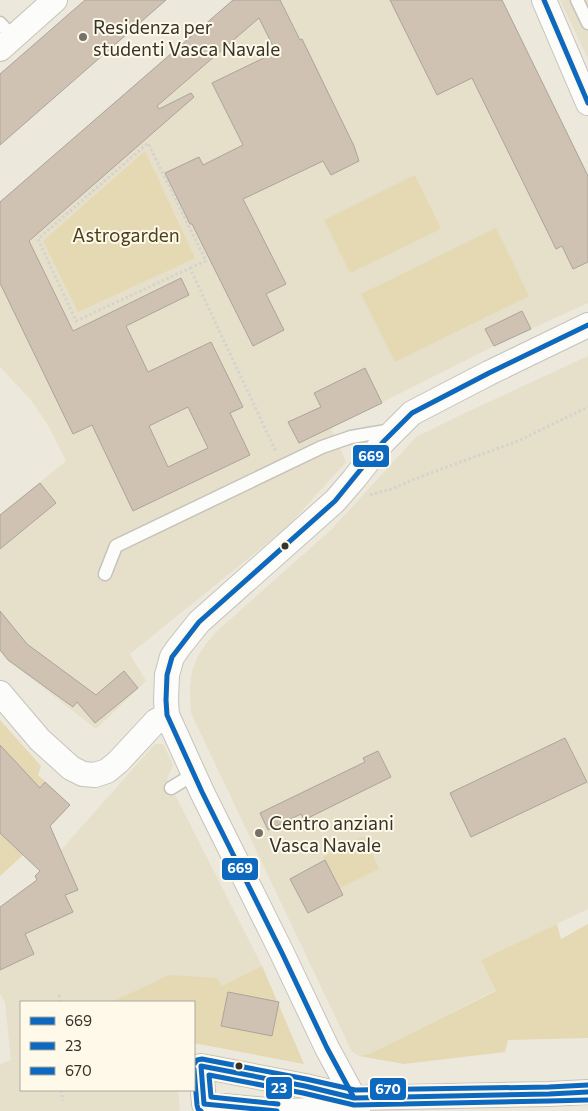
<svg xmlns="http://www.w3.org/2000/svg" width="588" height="1111" font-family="Commissioner,sans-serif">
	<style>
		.built { fill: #e6dfca }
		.green { fill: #e4d9b3 }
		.building { fill: #d0c2b2; stroke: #a9a49d; fill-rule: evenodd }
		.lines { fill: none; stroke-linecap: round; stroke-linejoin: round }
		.lane-casing { stroke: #c6c3bb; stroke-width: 15 }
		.street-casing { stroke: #c6c3bb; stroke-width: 26 }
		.path { stroke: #d4d3cf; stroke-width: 3; stroke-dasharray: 2.5 2.5; stroke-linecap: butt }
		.lane { stroke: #fcfcfa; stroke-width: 12 }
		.street { stroke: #fcfcfa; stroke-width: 24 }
		.bus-1-casing { stroke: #fef9e8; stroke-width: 9 }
		.bus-2-casing { stroke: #fef9e8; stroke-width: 9 }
		.bus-3-casing { stroke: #fef9e8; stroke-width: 9 }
		.bus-1 { stroke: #0c69bf; stroke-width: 5 }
		.bus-2 { stroke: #0c69bf; stroke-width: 5 }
		.bus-3 { stroke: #0c69bf; stroke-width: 5 }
		.poi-dot { fill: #767269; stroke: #fef9e8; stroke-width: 2 }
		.bus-dot { fill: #36332b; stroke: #fef9e8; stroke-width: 2 }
		.labels { text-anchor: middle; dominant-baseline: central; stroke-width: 4; stroke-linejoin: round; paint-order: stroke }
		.poi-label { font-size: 19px; fill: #36332b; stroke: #fef9e8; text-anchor: start }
		.park-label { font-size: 19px; fill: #483e1b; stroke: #fef9e8 }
		.line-badge { stroke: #fef9e8; stroke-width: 2 }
		.badge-label { font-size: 14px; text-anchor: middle; font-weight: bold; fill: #fff }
	</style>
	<rect width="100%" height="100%" fill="#ece8dc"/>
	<!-- built -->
	<path class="built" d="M233,0h269l86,176v127l-94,43 -163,82 15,34 -60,66 -156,126 16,27 -50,48 -88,-69 -8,-10v-135l66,-54 -18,-36 -18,-26 -30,-32v-165z
		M560,0h28v59l-27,-57z
		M588,356v553l-107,51 15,30 -127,64 -10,2 -7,-4 -161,-339 -1,-25 2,-17 6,-15 8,-12 10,-12 116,-103 84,-92 49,-24z
		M155,744h8l10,21 -6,14 95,187 42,98 -110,-21v-41h-173v88h157l2,21h-180v-47l11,-4 -6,-58 -5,-8v-24l34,-16 -9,-20 48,-22 -8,-17 13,-5 -17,-40z"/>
	<!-- green -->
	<path class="green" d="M145,151l50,107 -117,54 -35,-71z
		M415,175l26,54 -91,44 -26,-53z
		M496,228l33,68 -134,66 -34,-68z
		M0,720l41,46 -3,9 32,30 -47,50 -23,21z
		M364,836l15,33 -39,19 -17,-31z
		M557,924l4,15 27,-15v114l-80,2 -3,12 -101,12 -45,-8 10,-2 127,-63 -15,-31z
		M262,966l42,98 -110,-21v-41h-82l57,-27 48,3 5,8z"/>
	<!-- building -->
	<path class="building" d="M85,0h81l-166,145v-71z
		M233,0h47l20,40 2,-1 52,107 5,15 -28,14 -8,-14 -80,38 43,85 -20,10 18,36 -31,16 -61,-122h-2l-25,-51 34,-16 4,8 40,-20 -31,-62 64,-31 -17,-34 -102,88 2,3 32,-16 3,4 -165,144 44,90 108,-53 8,17 -63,31 22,46 63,-30 32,65 -13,6 20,42 -117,56 -41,-86 -19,9 -73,-151v-81zM188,407l20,41 -40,19 -19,-41z
		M390,0h112l86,176v86l-15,7 -11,-23 -6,3 -84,-171 -35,17z
		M522,311l9,18 -37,17 -9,-17z
		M365,368l17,35 -83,40 -11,-21 33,-15 -7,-14z
		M40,483l16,20 -56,46v-34z
		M0,611l27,33 69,51 28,-24 14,17 -43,35 -18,-21 -4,5 -65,-47 -8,-10z
		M565,738l22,44 -116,55 -21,-44z
		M0,745l40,43 5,-6 25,23 -20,21 28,64 -13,5 8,17 -48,22 9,20 -34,16v-63l37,-27 -2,-4 5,-5 -40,-38z
		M378,751l13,26 -87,43 -3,-6 -33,16 -8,-17 105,-51 -2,-4z
		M325,860l18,35 -35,18 -18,-34z
		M228,992l51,10 -7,34 -51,-10z"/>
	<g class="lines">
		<defs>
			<path id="lane" d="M577,0l11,23
				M0,23l13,14
				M105,574l11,-28 206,-99 29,-10 41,-7
				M171,788l23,-14"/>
			<path id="street" d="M544,0l44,103
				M0,49l55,-49
				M0,693l40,47 31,28 12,6 12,1 12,-4 11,-9 38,-41 11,-6
				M277,1111l-73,-7 -3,-38 104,20 49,12 195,-4 39,-2
				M290,1111c26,-1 41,-3 64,-13
				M358,1111l-4,-13 -27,-50 -45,-95 -80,-161 -35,-77 -1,-15 1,-25 5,-18 7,-10 20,-25 136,-121 19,-22 29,-37 29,-29 77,-40 99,-48"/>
		</defs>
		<!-- lane casing -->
		<use href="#lane" class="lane-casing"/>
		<!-- street casing -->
		<use href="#street" class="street-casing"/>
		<!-- path -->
		<path class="path" d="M190,268l16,-7 -58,-118 -110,96 38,82 114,-53 86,184
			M370,495l21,-6 34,-14 93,-34 70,-34
			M59,995l2,7
			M61,1090l2,11"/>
		<!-- lane -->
		<use href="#lane" class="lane"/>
		<!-- street -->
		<use href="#street" class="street"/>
		<defs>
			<path id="bus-1" d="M544,0l44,103
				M354,1098l-27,-50 -45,-95 -80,-161 -35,-77 -1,-15 1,-25 5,-18 27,-35 136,-121 48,-59 29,-29 77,-40 99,-48
				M277,1111l-73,-7 -3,-38 104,20 49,12 195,-4 39,-2"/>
			<path id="bus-2" d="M278,1104l-67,-7 -2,-22 94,18 51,12 195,-4 39,-1"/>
			<path id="bus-3" d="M194,1064l3,-4 5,-1 104,20 49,11 194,-3 39,-2
				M194,1069l3,36 1,4 3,2"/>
		</defs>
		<!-- bus-1 casing -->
		<use href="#bus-1" class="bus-1-casing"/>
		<!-- bus-2 casing -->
		<use href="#bus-2" class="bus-2-casing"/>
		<!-- bus-3 casing -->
		<use href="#bus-3" class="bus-3-casing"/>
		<!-- bus-1 -->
		<use href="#bus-1" class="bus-1"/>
		<!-- bus-2 -->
		<use href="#bus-2" class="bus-2"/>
		<!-- bus-3 -->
		<use href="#bus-3" class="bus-3"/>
	</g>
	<!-- markers -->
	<g class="poi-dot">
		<circle cx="83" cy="37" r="5"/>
		<circle cx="259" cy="833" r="5"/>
	</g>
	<g class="bus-dot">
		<circle cx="285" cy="546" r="4.5"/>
		<circle cx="239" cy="1066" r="4.5"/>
	</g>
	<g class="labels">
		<!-- poi labels -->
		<g class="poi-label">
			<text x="93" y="26">Residenza per<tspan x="93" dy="22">studenti Vasca Navale</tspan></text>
			<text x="269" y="822">Centro anziani<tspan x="269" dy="22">Vasca Navale</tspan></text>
		</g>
		<!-- park labels -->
		<g class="park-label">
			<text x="126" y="234">Astrogarden</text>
		</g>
	</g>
	<g class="line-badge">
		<rect x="352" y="444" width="38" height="24" rx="5" fill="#0c69bf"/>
		<rect x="221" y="857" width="38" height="24" rx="5" fill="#0c69bf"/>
		<rect x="265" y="1076" width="28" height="24" rx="5" fill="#0c69bf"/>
		<rect x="369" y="1077" width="38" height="24" rx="5" fill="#0c69bf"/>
	</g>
	<g class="badge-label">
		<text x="371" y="461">669</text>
		<text x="240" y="873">669</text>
		<text x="279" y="1093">23</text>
		<text x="388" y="1094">670</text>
	</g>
	<!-- legend -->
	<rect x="20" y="1001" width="175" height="90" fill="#fef9e8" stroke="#aeaa9c"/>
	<rect x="30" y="1017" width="25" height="8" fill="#0c69bf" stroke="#aeaa9c"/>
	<text x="65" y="1026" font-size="15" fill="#36332b">669</text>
	<rect x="30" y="1042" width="25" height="8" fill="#0c69bf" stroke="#aeaa9c"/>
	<text x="65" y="1051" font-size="15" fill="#36332b">23</text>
	<rect x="30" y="1067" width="25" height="8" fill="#0c69bf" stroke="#aeaa9c"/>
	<text x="65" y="1076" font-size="15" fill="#36332b">670</text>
</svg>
